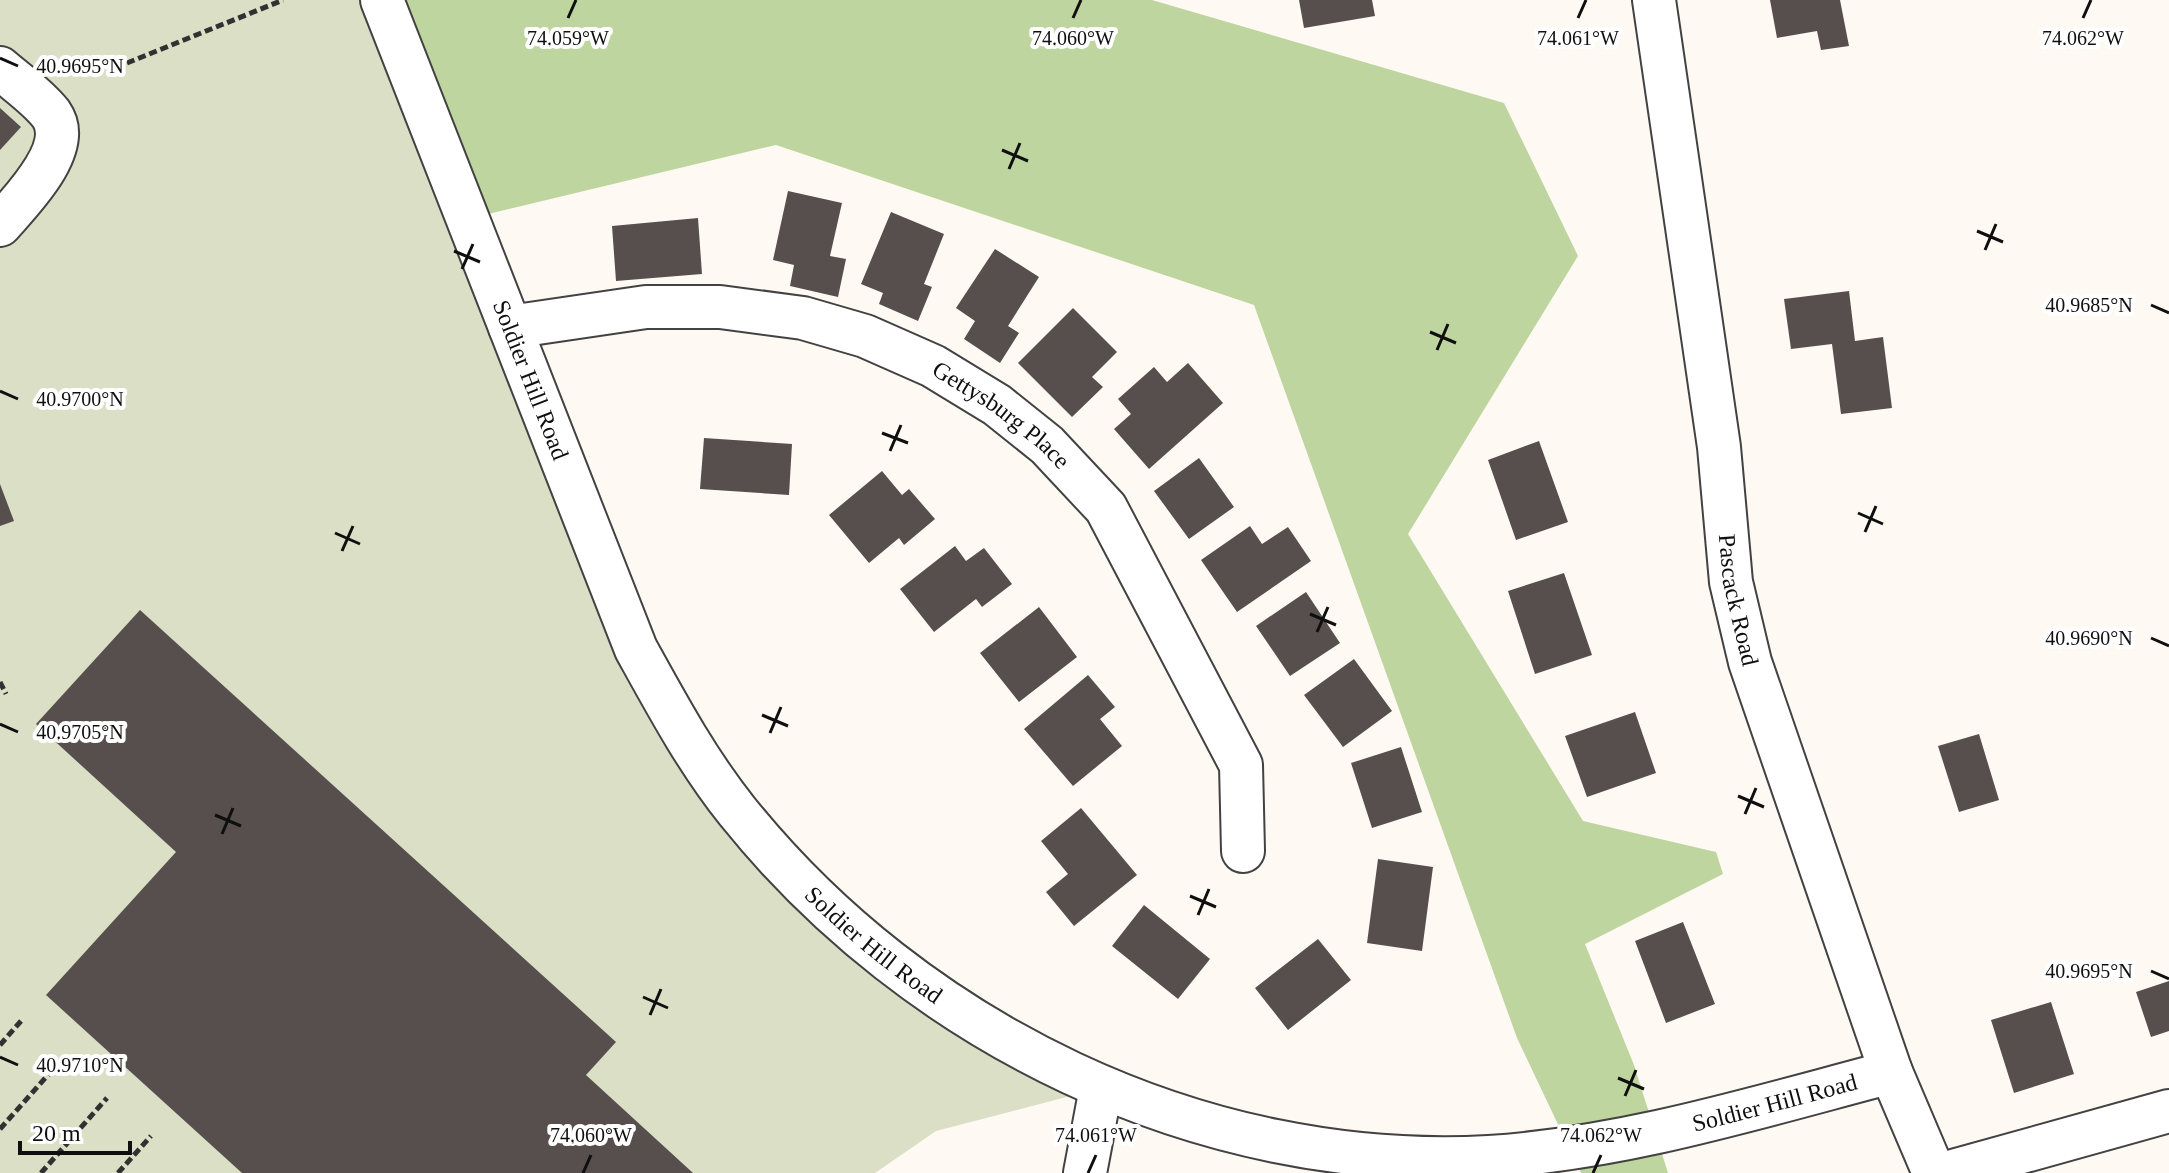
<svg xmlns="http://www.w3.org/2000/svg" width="2169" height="1173" font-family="Georgia,serif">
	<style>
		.forest { fill: #bfd59f }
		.cemetery { fill: #dadfc5 }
		.building { fill: #574f4d }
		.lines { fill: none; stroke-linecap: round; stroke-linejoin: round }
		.minor-casing { stroke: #424242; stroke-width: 46 }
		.path { stroke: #313131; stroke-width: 5; stroke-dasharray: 8 4; stroke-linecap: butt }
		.minor { stroke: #fff; stroke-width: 42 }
		.ticks { fill: none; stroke: #0f0f0f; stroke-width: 3 }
		.labels { text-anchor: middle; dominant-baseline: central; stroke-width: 8; stroke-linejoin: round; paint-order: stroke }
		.street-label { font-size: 24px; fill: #0f0f0f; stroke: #fff }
		.ticks-label { font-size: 20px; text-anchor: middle; fill: #0f0f0f; stroke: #fff; stroke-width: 8; stroke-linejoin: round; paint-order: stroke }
	</style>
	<rect width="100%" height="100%" fill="#fefaf3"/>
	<!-- forest -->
	<path class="forest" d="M382,0h770l352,103 74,153 -170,278 175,287 133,31 7,22 -138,70 49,121 34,108h-87l-64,-135 -263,-733 -478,-160 -309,74z"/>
	<!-- cemetery -->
	<path class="cemetery" d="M0,0h382l254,649 161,232 304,207 -165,43 -61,42h-875z"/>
	<!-- building -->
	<path class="building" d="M1299,0h73l3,16 -71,12z
		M1770,0h70l9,46 -28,4 -4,-19 -40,7z
		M0,108l21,19 -21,23z
		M788,191l54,12 -12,53 16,3 -8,38 -48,-11 4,-21 -21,-5z
		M891,212l53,22 -20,50 8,3 -14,34 -39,-17 4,-11 -22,-9z
		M698,218l4,56 -86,7 -4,-55z
		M995,249l44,28 -31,49 11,7 -19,30 -36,-24 11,-18 -19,-13z
		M1849,291l6,50 28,-4 9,71 -51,6 -9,-70 -41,5 -7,-50z
		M1073,308l44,44 -25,25 11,10 -31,30 -54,-54z
		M1188,363l35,40 -74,66 -35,-40 17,-15 -13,-15 36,-32 13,15z
		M704,438l88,6 -3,51 -89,-6z
		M1539,441l29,81 -52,18 -28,-80z
		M1199,458l35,49 -45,32 -35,-48z
		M882,471l20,24 7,-6 26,30 -31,26 -5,-7 -30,25 -40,-48z
		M0,484l14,37 -14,5z
		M1250,526l12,18 26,-17 23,34 -74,51 -36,-52z
		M955,546l11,15 18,-13 28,36 -30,23 -6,-8 -42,33 -34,-43z
		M1564,573l28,82 -57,19 -27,-83z
		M1306,592l34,51 -50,33 -34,-50z
		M1039,607l38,50 -58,45 -39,-49z
		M140,610l476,432 -30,33 107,98h-451l-196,-178 130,-143 -140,-128z
		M1354,659l38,52 -49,36 -39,-52z
		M1088,675l27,32 -15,12 22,27 -49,40 -49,-57z
		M1635,712l21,61 -69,24 -22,-61z
		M1979,734l20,66 -40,12 -21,-66z
		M1401,747l21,65 -50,16 -21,-65z
		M1081,808l56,67 -63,51 -28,-34 22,-18 -27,-33z
		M1378,859l55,8 -11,84 -55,-8z
		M1144,905l66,54 -32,40 -66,-53z
		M1683,922l32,82 -49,19 -31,-82z
		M1318,939l33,41 -63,50 -33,-42z
		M2169,981v50l-18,6 -15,-45z
		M2051,1002l23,72 -60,19 -23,-73z"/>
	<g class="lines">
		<defs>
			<g id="minor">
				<path id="s1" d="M382,0l254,649c31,56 61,112 101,162 178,222 464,362 752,346 137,-9 269,-50 402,-85"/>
				<path id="s2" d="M1654,0l65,447 12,135 19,80 141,410 43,101"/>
				<path d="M0,68c16,14 38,29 51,46 24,34 -31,88 -51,111"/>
				<path id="s3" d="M510,327l136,-20h74l83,11 62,18 68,30 64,39 50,40 59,63 135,257 2,86"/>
				<path d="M1085,1173l16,-85"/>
				<path d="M1946,1173l223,-62"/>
			</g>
		</defs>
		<!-- minor casing -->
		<use href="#minor" class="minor-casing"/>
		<!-- path -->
		<path class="path" d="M127,63l156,-63
			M0,682l6,12
			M0,1045l21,-24
			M0,1129l63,-71
			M41,1173l66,-75
			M118,1173l33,-37"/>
		<!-- minor -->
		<use href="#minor" class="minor"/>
	</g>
	<!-- ticks -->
	<path class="ticks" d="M568,18l8,-18M1073,18l8,-18M1578,18l8,-18M2083,18l8,-18M0,58l18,8M1002,150l26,11M1009,169l11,-26M1977,231l26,11M1985,250l11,-26M454,251l26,11M462,269l11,-25M2151,305l18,8M1430,332l26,11M1437,350l11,-26M0,391l18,8M882,433l26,10M890,451l11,-26M1858,513l25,11M1865,532l11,-26M335,533l25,11M342,551l11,-25M1310,614l26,11M1317,632l11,-25M2151,638l18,8M762,715l26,11M0,724l18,8M770,733l11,-26M1738,796l26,11M1745,814l11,-26M215,815l26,11M222,834l11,-26M1190,896l26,11M1198,915l11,-26M2151,971l18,8M643,997l25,11M650,1015l11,-26M0,1057l18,8M1618,1078l26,11M1625,1096l11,-26M583,1173l8,-18M1088,1173l8,-18M1593,1173l8,-18"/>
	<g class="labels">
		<!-- street labels -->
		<g class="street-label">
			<text stroke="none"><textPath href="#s1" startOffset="408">Soldier Hill Road</textPath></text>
			<text stroke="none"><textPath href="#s3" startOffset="518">Gettysburg Place</textPath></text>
			<text stroke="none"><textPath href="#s2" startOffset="606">Pascack Road</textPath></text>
			<text stroke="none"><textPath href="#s1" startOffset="1080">Soldier Hill Road</textPath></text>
			<text stroke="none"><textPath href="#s1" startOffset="2038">Soldier Hill Road</textPath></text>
		</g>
	</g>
	<g class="ticks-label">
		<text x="568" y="45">74.059°W</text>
		<text x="1073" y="45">74.060°W</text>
		<text x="1578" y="45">74.061°W</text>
		<text x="2083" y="45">74.062°W</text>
		<text x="80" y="73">40.9695°N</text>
		<text x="2089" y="312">40.9685°N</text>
		<text x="80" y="406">40.9700°N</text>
		<text x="2089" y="645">40.9690°N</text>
		<text x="80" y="739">40.9705°N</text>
		<text x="2089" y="978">40.9695°N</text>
		<text x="80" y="1072">40.9710°N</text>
		<text x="591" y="1142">74.060°W</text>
		<text x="1096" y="1142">74.061°W</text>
		<text x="1601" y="1142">74.062°W</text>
	</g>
	<!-- scale -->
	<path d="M20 1141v12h110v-12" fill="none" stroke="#0f0f0f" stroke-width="4"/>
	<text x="32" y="1141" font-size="24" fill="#0f0f0f" stroke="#ffffff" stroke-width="6" paint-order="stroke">20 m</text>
</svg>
